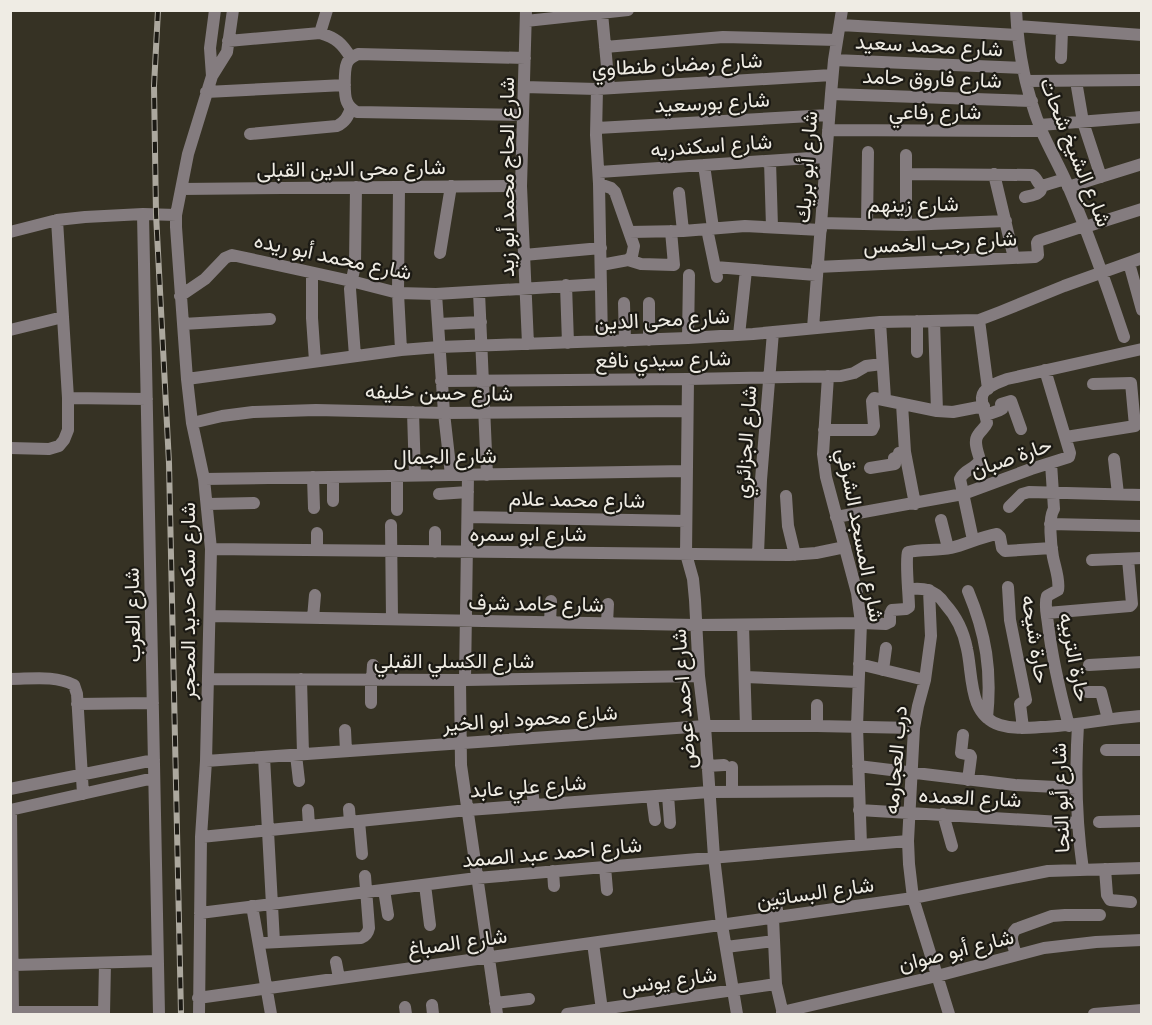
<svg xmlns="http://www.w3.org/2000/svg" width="1152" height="1025" font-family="'Archivo Narrow',Vazirmatn,sans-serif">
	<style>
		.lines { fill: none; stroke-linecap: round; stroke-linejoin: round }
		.minor { stroke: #847c7f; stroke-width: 12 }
		.rail-casing { stroke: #aca89e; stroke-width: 6 }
		.rail { stroke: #1c1a14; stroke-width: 4; stroke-dasharray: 11; stroke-linecap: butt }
		.labels { text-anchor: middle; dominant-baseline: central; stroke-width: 4.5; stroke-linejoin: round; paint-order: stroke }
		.street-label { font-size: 21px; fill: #efece4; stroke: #1c1a14 }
	</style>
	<rect width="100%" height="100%" fill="#363224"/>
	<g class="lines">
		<!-- minor -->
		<path class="minor" d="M526,10l-5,176 7,158
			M1016,10c2,42 10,83 26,122 8,18 18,35 26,54 21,49 39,100 56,151
			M602,13l7,75
			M526,21l102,-11
			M840,25l178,10
			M1017,26l125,9
			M320,33l7,-23
			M228,41l92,-8c16,5 22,10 31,25
			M605,47l118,-10 114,3
			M1061,58l1,-28
			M834,60l188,8
			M212,76l-2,-28 5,-38
			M1026,81l116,-1
			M1076,81l7,41 18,55
			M524,87l73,2 235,-14
			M597,89l-1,46 3,49 3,157
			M206,92l139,-7
			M831,94l201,7
			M523,115l-166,-3c-4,-2 -8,-5 -10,-10 -3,-6 -3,-32 0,-39 2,-5 7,-7 11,-9l167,4
			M1040,125l102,-8
			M597,128l232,-13
			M828,130l214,1
			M250,134l87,-8c8,-4 11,-9 14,-18
			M770,161l2,66
			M704,165l9,63
			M599,172l227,-15
			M906,174l126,1c5,2 5,9 10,11l23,-7
			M994,174l20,84
			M599,184l12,4 4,4 19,54 -2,10 -4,4 -27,5
			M399,187l-1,106 3,57
			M1068,187l74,-23
			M181,189l340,-3
			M679,193l4,38
			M1025,197c8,-2 16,-2 17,-11
			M143,214l16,800
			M821,223l85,2 100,-4
			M867,224l1,-72
			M906,225v-70
			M1085,227l57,-18
			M707,229l10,48
			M10,232l47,-12 28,-3 58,-3 33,1
			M629,232l54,-1 62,-5 76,4
			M440,253l11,-67
			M524,255l77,-7
			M628,260l13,4 33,1 -3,-34
			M1129,263l13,47
			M715,267l101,8
			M817,267l218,-10 3,-2 -1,-12 1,-2 46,-15
			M312,273v45l3,43
			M566,285l2,58
			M479,292l8,183
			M436,294l8,119 7,62
			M180,296l25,-17 20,-21 7,-3 119,26 47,12 38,1 165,-10
			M624,303l1,38
			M649,303v37
			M979,320l9,69
			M917,321v31
			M934,321l3,90
			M880,322l5,77
			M183,324l87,-5
			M438,324l43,-2
			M813,328l18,-234 3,-34 8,-50
			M10,330l53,-13
			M739,335l7,-65
			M688,338l1,-63
			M355,356l-5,-67 5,-24 1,-78
			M828,376l-5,78 3,23 31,116 4,30 -4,103 4,119
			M187,379l214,-29 38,-3 249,-9 65,-4 127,-12 99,-2 21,-8 64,-26 78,-28
			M688,379l-2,175 7,25 2,21 4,76 6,50 9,131 8,68 15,89
			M441,381l247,-2 153,-3 13,-3 12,-7 16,-2
			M68,398l79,1
			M902,404l3,48 10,52
			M413,412l2,64
			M986,415l14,-5 2,-1 -1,-5 10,-3 10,28
			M192,423l30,-7 31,-4 63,-2 128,3 243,-2
			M824,430h48l2,-4 -2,-25 2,-3 63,13 16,1 31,-6
			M1066,437l69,-11 -4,-43 -38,1
			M10,448l39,1 10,-3 5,-6 4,-10v-32l-11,-178
			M1114,459l4,35
			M1051,463l3,46c-6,9 -3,37 -1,48 2,10 7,23 5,33l-11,6c-3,9 0,19 1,28 4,35 12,68 21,102
			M870,468l25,-4 -1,-6 4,-1 1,-4 6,-1
			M397,476v34
			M313,477l1,31
			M333,477v24
			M204,479l482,-8
			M439,494l29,-2
			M786,496l2,30 7,29
			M208,504l46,-1
			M1009,507l13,-13 7,-2 113,3
			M468,517l218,4
			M836,517l127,-23 68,-25 38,-12 1,-4 -25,-83
			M941,520l7,28
			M1050,524l92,2
			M391,525l1,94
			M973,540l-13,-61c4,-10 16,-10 20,-19 -2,-8 -7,-18 -2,-25 3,-5 7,-7 9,-12 -1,-8 -6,-19 -5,-26 1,-10 17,-15 25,-18l135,-30
			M211,549l578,6 27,-2 29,-6
			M317,550v-17
			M435,552v-20
			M758,554l3,-74 12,-148
			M1092,560l50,-2
			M1008,587l2,33 16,80 -6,4 3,24
			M909,589c6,0 13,-1 18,1 8,2 14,8 18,14 11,12 19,29 22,45 6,26 1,66 33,76 13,4 27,3 41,2 34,-1 67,-9 101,-11
			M929,590l2,46 -6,44 -7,26 -4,22 -6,113 1,23 4,34 36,116
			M968,591c18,43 24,80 19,127
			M1047,613l83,-7 2,-2 -4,-45
			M210,616l486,9 165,-2 25,1 4,-2v-8l2,-4 14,-1 3,-2c0,-11 -4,-48 -1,-55 14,-3 29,-1 43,-4 16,-4 29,-11 46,-14l3,3 2,11 3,3 47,-3
			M313,618l2,-23
			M550,622l1,-21
			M607,623l1,-19
			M743,625l3,101
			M859,664l66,16
			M1089,665l53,-3
			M883,670l3,-22
			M745,677l113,5
			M10,679c21,0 45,-4 64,6l3,9 6,100
			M208,679l257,1 234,-4
			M301,679l2,75
			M371,680v23
			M372,680l1,-15
			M460,680l1,85 36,249
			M465,680l3,-205
			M1087,692h14l7,27
			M77,704l76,-1
			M1078,725c-3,49 -2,96 5,145
			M817,726v-21
			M345,730l1,21
			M963,735l-2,18 9,2 1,2 -3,23
			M1106,750h36
			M296,755l3,26
			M264,757l10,185
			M206,761l499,-35h112l97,2
			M707,766l17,-1
			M858,766l157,19 61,3
			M732,767v25
			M10,789l144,-29
			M532,789l2,16
			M668,795l2,28
			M652,797l3,23
			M349,809l1,13
			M10,810l144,-32
			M11,810l2,204
			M308,810l1,16
			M859,810l218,13
			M943,814l9,32
			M359,821l3,33
			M1099,822l43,-1
			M201,837l267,-27 241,-18 150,-1
			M605,867l2,23
			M1105,869l2,26 3,5 21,2
			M553,871l1,15
			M425,885l5,40
			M384,890l4,25
			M776,903l2,14
			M252,906l19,108
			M200,913l277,-35 431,-37
			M773,918l3,66 7,30
			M259,943l102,-5c5,-2 7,-5 8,-10l-4,-52
			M593,943l9,67
			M726,947l48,-6
			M1016,955c-2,-9 -8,-18 0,-26l36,-13 13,-1h35
			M336,962l3,16
			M13,965l145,-4
			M198,998l715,-100 135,-27 94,-3
			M495,1003l34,-4
			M432,1005l1,9
			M405,1007l1,7
			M13,1012h91
			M782,1012l155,-36 107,-28 52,-6 46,-2
			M104,1014l1,-51
			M199,1014l2,-177 5,-76 5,-212 -7,-70 -12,-56 -5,-44 -11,-152v-12l12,-61 24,-78 15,-24 6,-42
			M567,1014l209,-30
			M1094,1014l48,-4"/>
		<defs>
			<path id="rail" d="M158,10l-4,76 2,128 13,249 12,551"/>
		</defs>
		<!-- rail casing -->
		<use href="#rail" class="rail-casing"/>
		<!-- rail -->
		<use href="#rail" class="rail"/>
	</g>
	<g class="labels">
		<!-- street labels -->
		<g class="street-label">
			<text transform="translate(929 45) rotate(3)">شارع محمد سعيد</text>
			<text transform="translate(677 64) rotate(-3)">شارع رمضان طنطاوي</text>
			<text transform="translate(932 78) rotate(2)">شارع فاروق حامد</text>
			<text transform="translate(712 102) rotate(-3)">شارع بورسعيد</text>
			<text x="935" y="111">شارع رفاعي</text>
			<text transform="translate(711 145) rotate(-4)">شارع اسكندريه</text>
			<text transform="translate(1076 152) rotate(68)">شارع الشيخ شحات</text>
			<text transform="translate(806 167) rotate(-86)">شارع أبو بريك</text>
			<text transform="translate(351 168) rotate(-1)">شارع محى الدين القبلى</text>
			<text transform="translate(506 177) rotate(-90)">شارع الحاج محمد أبو زيد</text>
			<text transform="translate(913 204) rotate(-1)">شارع زينهم</text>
			<text transform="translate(940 242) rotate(-3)">شارع رجب الخمس</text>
			<text transform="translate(333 256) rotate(12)">شارع محمد أبو ريده</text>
			<text transform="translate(662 319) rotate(-3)">شارع محى الدين</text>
			<text transform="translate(663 359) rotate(-1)">شارع سيدي نافع</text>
			<text transform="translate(439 392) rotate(1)">شارع حسن خليفه</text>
			<text transform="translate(745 442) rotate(-86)">شارع الجزائري</text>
			<text transform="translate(445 456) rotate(-1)">شارع الجمال</text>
			<text transform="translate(1011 457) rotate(-19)">حارة صبان</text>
			<text transform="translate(577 499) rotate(1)">شارع محمد علام</text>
			<text x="528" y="533">شارع ابو سمره</text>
			<text transform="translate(861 535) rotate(79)">شارع المسجد الشرقي</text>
			<text transform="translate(187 601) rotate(-90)">شارع سكه حديد المحجر</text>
			<text transform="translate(536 603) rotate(1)">شارع حامد شرف</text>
			<text transform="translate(132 615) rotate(-91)">شارع العرب</text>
			<text transform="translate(1036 639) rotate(81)">حارة شيحه</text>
			<text transform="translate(1075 657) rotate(79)">حارة التربيه</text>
			<text x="454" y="660">شارع الكسلي القبلي</text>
			<text transform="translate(683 699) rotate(-94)">شارع احمد عوض</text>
			<text transform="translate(530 718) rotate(-4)">شارع محمود ابو الخير</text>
			<text transform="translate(895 760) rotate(-85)">درب العجارمه</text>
			<text transform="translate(528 786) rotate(-4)">شارع علي عابد</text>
			<text transform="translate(970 797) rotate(3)">شارع العمده</text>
			<text transform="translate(1060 798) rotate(-92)">شارع أبو النجا</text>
			<text transform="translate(552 852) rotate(-5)">شارع احمد عبد الصمد</text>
			<text transform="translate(815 892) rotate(-8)">شارع البساتين</text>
			<text transform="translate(457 942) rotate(-8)">شارع الصباغ</text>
			<text transform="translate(956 950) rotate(-14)">شارع أبو صوان</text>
			<text transform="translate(669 980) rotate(-8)">شارع يونس</text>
		</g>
	</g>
	<!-- border -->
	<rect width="1152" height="1025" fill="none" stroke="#efece4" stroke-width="24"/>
</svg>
